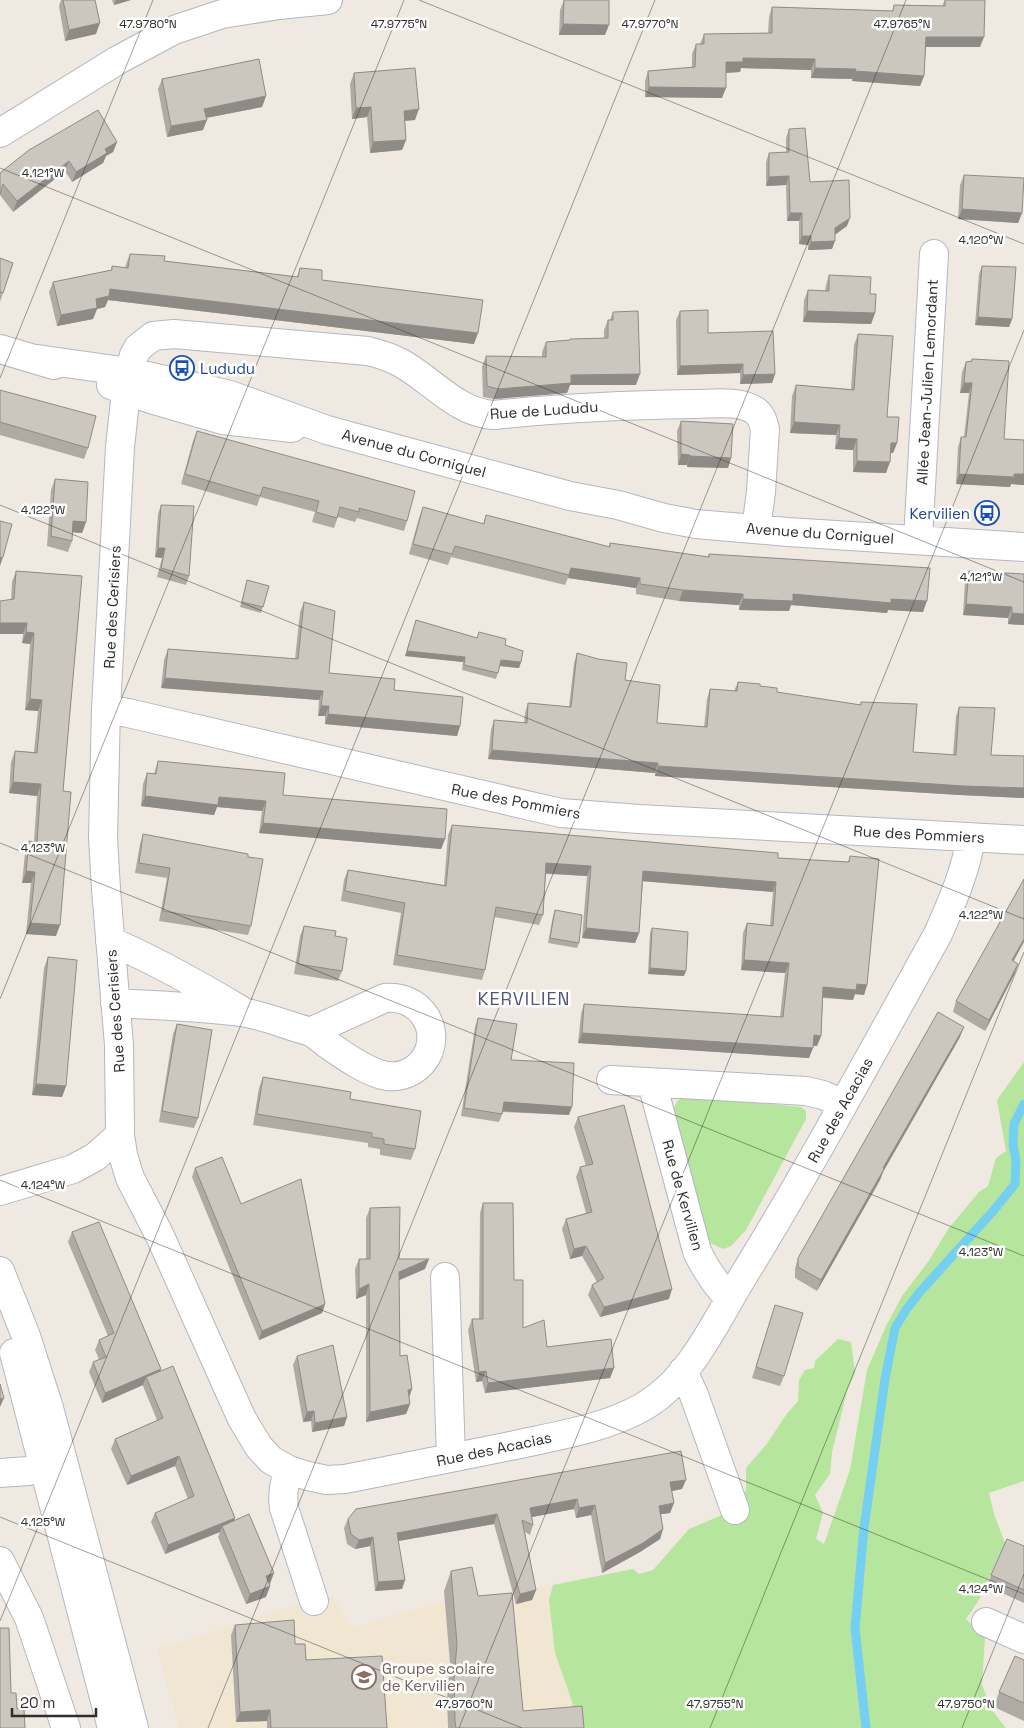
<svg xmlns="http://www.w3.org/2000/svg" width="1024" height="1728" font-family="'Space Grotesk',sans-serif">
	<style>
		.education { fill: #f0e6d1 }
		.green { fill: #b6e59e }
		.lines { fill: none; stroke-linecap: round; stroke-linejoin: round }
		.stream { stroke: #75cff0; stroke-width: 9 }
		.minor-casing { stroke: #b4b7c1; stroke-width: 30 }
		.minor { stroke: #fff; stroke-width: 28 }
		.wall { fill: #afaba4 }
		.shaded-wall { fill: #8e8b86 }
		.building { fill: #cbc7bf; stroke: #8e8b86 }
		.ticks { fill: none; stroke: #2e2e2e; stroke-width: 1; stroke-opacity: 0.45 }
		.labels { text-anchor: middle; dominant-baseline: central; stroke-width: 5; stroke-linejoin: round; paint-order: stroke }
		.transit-label { font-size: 15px; fill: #164399; stroke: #fff; text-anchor: start }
		.street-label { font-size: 15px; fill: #2e2e2e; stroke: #fff }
		.education-label { font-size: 15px; fill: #785e54; stroke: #fff; text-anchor: start }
		.quarter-label { font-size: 18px; letter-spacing: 1px; fill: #4d5680; stroke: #fff }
		.ticks-label { font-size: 12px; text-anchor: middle; fill: #2e2e2e; stroke: #fff; stroke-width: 5; stroke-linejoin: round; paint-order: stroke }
	</style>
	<rect width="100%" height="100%" fill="#efe9e1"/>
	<!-- education -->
	<path class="education" d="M553,1585l-4,15 6,53 17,48 3,27h-396l-22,-79 149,-47 28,-5 17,31 55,-17 61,-14z"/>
	<!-- green -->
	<path class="green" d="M1024,1062v419l-35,12 5,21 11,29 -26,57 -13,19 19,18 -3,48 10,25 14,18h-431l-3,-27 -17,-48 -6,-53 4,-15 80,-16 6,5 14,-4 36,-41 50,-21 7,-18v-22l20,-23 20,-30 12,-14 1,-21 6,-10 9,-2 1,-7 23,-22 13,3 4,31 -8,18 -15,61 -2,22 -15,21 8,18 -7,26 8,5 26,-74 17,-100 19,-44 16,-30 26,-34 21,-34 30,-36 9,-6 8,-28 10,-7 -9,-51z
		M685,1096l116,11 5,4v8l-60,111 -15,16 -8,3 -13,-6 -5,-9 -31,-116c-1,-11 1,-18 11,-22z"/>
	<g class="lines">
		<!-- stream -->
		<path class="stream" d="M866,1728l-11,-100 9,-100 21,-149 10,-51 11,-18 13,-17 75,-83 21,-26 1,-23 -3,-17 1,-20 10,-20"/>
		<defs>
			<path id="minor" d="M0,133l118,-73 56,-30 48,-16 57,-9 49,-5
				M0,349l54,16
				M37,359l92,13 71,16 30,7 97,35 243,66 48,9 46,13 32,6 92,8 236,15
				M111,385l40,14 72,21 69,8
				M756,529l5,-37 4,-63c-2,-8 -4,-15 -11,-19 -16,-10 -42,-6 -61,-6 -66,1 -133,4 -199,11 -37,-2 -62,-35 -93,-52 -11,-6 -21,-9 -33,-12l-194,-17 -21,2 -15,12 -4,7 -8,37 -6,55 -14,262 -3,129 3,51 13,156 1,90 3,20 7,23 30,58 82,183 17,28 12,13 18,10 19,6 19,4 18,-1c59,-12 117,-23 175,-35 41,-9 85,-16 121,-36 49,-27 73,-84 101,-130 69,-112 132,-229 196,-344 14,-32 28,-63 33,-97
				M918,540l16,-286
				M106,709l22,4 433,100 78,6 385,21
				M110,941c45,19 87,43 129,68
				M115,1003c33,2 65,3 98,6 11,1 23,2 34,4 21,4 41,13 61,18 7,2 14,9 19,13 16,11 41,29 60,32 19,2 35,-8 42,-25 10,-30 -14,-56 -44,-53l-75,34
				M611,1080l195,11 17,4 20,9
				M652,1083l45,168c8,18 19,33 32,48
				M0,1191l73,-22 22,-12 25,-22
				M0,1271l26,65 23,72 85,320
				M445,1277l6,181
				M14,1353l98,375
				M683,1371l11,24 41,115
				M289,1470c-5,14 -7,24 -5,38l30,93
				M0,1473l28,-2 34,-7
				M0,1561l29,57 37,110
				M986,1622l38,17"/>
		</defs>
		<!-- minor casing -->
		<use href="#minor" class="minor-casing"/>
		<!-- minor -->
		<use href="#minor" class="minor"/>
	</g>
	<!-- wall -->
	<path class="wall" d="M61,0h34l1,34 -31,7 -6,-35z
		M112,0h19l-17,5z
		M564,0l41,35h-46l1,-25z
		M945,0l35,47h-54l-2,29 -4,10 -68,-5v-2l-41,-1v-8l-70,-2 -1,4 -14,1 -4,25 -77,-1v-16l3,-10 44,-4v-13l4,-10h4l4,-10 64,-1 1,-16 3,-10 120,4 2,-6 48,1z
		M354,73l61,47 -10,1 1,19 -4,10 -32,3 -3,-36 -15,2 -2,-35z
		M162,79l104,17 -4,11 -56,11 -3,12 -36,7 -9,-48z
		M789,129l21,53 37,44 -12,8 -3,15 -24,1v-5l-9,-1v-23h-12l-1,-36 -20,1v-24l3,-9h17v-15z
		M117,142l-4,10 -7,4 -3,7 -31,19 -7,-11 -52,41 -13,-17v-22z
		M964,175l58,38 -4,10 -60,-4 2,-34z
		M130,254l34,7 133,16 3,-9 22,12 152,64 -366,-44 -3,7 -8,2 -4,10 -36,7 -8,-34 4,-10 58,-12 1,-4 13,2 1,-4z
		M0,258l13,5 -13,39z
		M982,266l30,53 -3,8 -34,-2 4,-51z
		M829,275l41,19 5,19 -4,11 -68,-2 1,-22 4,-10 17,1 1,-6z
		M680,311l28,22 67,41 -3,9 -32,1v-11l-63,2 -1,-55z
		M613,312l23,73h-66l-3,8 -73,6 -11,-2 -1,-30 4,-11 56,1v-5l4,-10 58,-4v-8l4,-10h2z
		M858,334l39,109 -4,10h-3l-4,20 -33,-1v-22l-18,-1 1,-14 -46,-2 2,-37 4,-11 55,4 3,-44z
		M972,359l32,80 20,1v45l-13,-1 -1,3 -54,-3 2,-37 3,-10h3l5,-44h-9l2,-21 4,-10 5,-1z
		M0,390l88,58 -4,11 -84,-24z
		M681,421l50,37 -3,10 -41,-1v-2h-9l-1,-34z
		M197,431l210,90 -3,10 -47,-13 -2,4 -17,-5 -4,11 -22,-6 3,-10 -55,-15 -3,9 -76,-22 12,-43z
		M55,479l31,43 -4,11 -10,-1v9l-4,11 -21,-6 4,-56z
		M161,505l28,71 -3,9 -29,-8 5,-19 -7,-1 3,-43z
		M423,507l60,17 3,-9 123,32 1,-4 98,14 1,-3 214,58 -35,-2 -1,3 -96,-8 -2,6 -50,-1v-5l-60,-4 -43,-7v-6l-68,-10 -3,7 -114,-28 -3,8 -39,-11 10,-36z
		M16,571l66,5 -19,215 -7,145 -30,-2 5,-51h-9l3,-30 4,-12 5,1 3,-46 -28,-3 2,-31 4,-11 19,1 4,-41 -13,-1 5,-66 -8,-1 1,-9 -12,-34 1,-18z
		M969,571l55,3v51l-16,-1v-6l-45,-3 2,-34z
		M247,580l22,6 -8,27 -21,-6z
		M304,602l25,71 65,17 66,36 -3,10 -132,-12v-8h-7l1,-16 -158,-12 3,-28 4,-11 127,10 5,-47z
		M416,620l61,18 2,-6 26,13 16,17 -2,6 -19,-2 -4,13 -34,-9 1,-8 -58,-6z
		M577,653l48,27 32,43 47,4 3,-28 3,-10 24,2 4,-9 22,4 17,6 83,13 1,-3 52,50 40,3 3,-39 3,-9 32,48 33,1v42l-64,-3 -305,-19v-3l-167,-14 3,-29 3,-10 30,3 1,-10 3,-10 41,4 5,-44z
		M158,761l125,34 162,44 -4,10 -182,-16 3,-22 -45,-4 -3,8 -73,-9 2,-22 4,-11 7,1z
		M452,825l326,33 70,4 2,-6 17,129 -3,10 -9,-1 -2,6 -30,-2 -2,38 -4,10h-4l-4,12 -231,-15 3,-29 3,-10 196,13 5,-44 -44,-3 2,-37 4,-10 23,2 3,-33 -130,-11 -4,52 -4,10 -53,-5 5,-62 -41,-2 -3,41 -4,10 -45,-8 -9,53 -3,10 -89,-15 8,-52 -60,-12 3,-21 4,-10 96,15 4,-50z
		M143,834l108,92 -3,9 -89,-14 8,-43 -32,-5 5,-29z
		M555,910l24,33 -2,5 -29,-5 5,-27z
		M304,926l31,10 7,35 -4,10 -44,-7 6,-38z
		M652,928l32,48 -36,-2 2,-41z
		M48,957l18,129 -4,11 -30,-2 12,-127z
		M1013,961l5,3 -4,11 -29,56 -32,-19 3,-11z
		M478,1018l33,42 58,55 -66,-3 -4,10 -38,-6 14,-89z
		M177,1024l21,94 -4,10 -35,-6 14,-88z
		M960,1037l-77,135 -3,8 -63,111 -22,-13v-9l3,-11z
		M263,1077l87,22 65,50 -4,11 -31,-5v-6l-12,-2v-4l-115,-18 6,-37z
		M578,1117l91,182 -69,18 -12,-22 4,-10 5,-3 -15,-26 -12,3 -8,-30 4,-10 20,-6 -10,-36 4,-10 6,-1 -12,-39z
		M195,1168l46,36 84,100 -3,9 -63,27 -67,-163z
		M483,1203l31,77 9,48 24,19 67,21 -4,10 -125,15 -3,-12 -6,1 -8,-52 4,-11h7l1,-106z
		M370,1208l29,51 26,10 -26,11 1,76 12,33 -3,9 1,6 -4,10 -40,8v-127l-10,4 -1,-30 4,-10h7v-41z
		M72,1232l89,137 -1,2 75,147 -1,3 36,63v2l-4,11 -20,7 -28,-67 2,-5 -55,22 -14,-32 4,-9 33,-14 -13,-33 -48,19 -16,-36 4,-10 42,-19 -14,-34v-1l-41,18 -13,-31 4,-10 6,-3 -4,-9 4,-10 9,-4 -40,-94z
		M775,1305l9,71 -4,10 -28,-8z
		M297,1356l50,61 -3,9 -32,6 -1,-11 -8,1 -10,-57z
		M682,1489l-10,2 2,12 -4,10 -9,1 2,15 -3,10 -20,13 -38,21 -11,-58 -15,3 -2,-9 -42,8 1,8 -3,10 -5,-3 11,58 -4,10 -16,4 -22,-80 -96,17 7,39 -3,9 -27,2 -5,-45 -15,3 -8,-5 -3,-16 4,-9z
		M1024,1546v57l-37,-17 4,-11z
		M451,1571l27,25 45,115 61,17h-136l-1,-30 3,-35 -6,-72z
		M235,1625l60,19 11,16 81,68h-120v-7l-31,1 -5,-87z
		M1024,1660v61l-30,-14 5,-15z"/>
	<!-- shaded-wall -->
	<path class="shaded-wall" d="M116,0h15l-17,5z
		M100,23l-4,11 -31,7 4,-11z
		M563,24l46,1 -4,10h-46z
		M926,37h58l-4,10h-57z
		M743,58l72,1 -4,11 -70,-2 -1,4 -18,1 4,-11z
		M815,68l41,1 -4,10 -41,-1z
		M855,71l69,5 -4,10 -68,-5z
		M649,87l77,1 -4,10 -77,-1z
		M266,96l-4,11 -62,12 4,-10z
		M371,107l-4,10 -15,2 4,-11z
		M419,109l-4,11 -15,1 4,-10z
		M207,120l-4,10 -36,7 4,-11z
		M406,140l-4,10 -32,3 3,-11z
		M117,142l-4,10 -7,4 -3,7 -31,19 4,-10 29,-23z
		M69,161l-4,10 -52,41 4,-11z
		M789,176l-3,9 -20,1 3,-9z
		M962,209l60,4 -4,10 -60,-4z
		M790,213h12l-3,8h-12z
		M850,218l-3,8 -15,11 3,-9z
		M802,236h9l-3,9 -9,-1z
		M835,241l-3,8 -24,1 3,-8z
		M110,289l368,44 -4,11 -366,-44 -3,7 -8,2 -4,10 -36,7 4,-11 35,-16z
		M807,311l68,2 -4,11 -68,-2z
		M978,317l34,2 -3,8 -34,-2z
		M743,364l-3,9 -63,2 3,-9z
		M640,374l-4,11h-66l-3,8 -73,6 4,-10 73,-14z
		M775,374l-3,9 -32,1 3,-9z
		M964,383h8l-3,10h-9z
		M794,422l46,3 -4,10 -46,-2z
		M839,438l18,1 -4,11 -18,-1z
		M891,443h6l-4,10h-6z
		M681,454l9,1 -3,10h-9z
		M690,456l41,2 -3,10 -41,-1z
		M857,461l33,1 -4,11 -33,-1z
		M959,474h65v11l-13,-1 -1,3 -54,-3z
		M73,521l13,1 -4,11 -13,-1z
		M158,548h7l-3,10 -7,-1z
		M3,557l-3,9v-8z
		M571,568l69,10 -4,10 -68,-10z
		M683,590l60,4 -4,11 -60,-4z
		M793,594l98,5 36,2 -4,11 -35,-2 -1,3 -96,-8 -2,6 -50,-1 4,-11z
		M966,604l46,3 -4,11 -45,-3z
		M1012,613l12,1v11l-16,-1z
		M0,623h27l-4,11h-23z
		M26,632l8,1 -4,11 -8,-1z
		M407,651l58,6 -2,5 -58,-6z
		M501,660l20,2 -2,6 -20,-2z
		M165,678l158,13 -4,9 -158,-12z
		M30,699l12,1 -4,11 -13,-1z
		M321,706h8l-4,10h-7z
		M328,714l132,12 -3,10 -132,-12z
		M492,750l166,13 -3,10 -167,-14z
		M658,766l366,22v10l-64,-3 -305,-19z
		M13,782l28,2 -4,12 -28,-3z
		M145,796l74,1 47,4 -4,10 -45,-4 -3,8 -73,-9z
		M263,823l182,16 -4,10 -182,-16z
		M546,863l45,3 -4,10 -44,-3z
		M26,871l9,1 -4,11h-9z
		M643,871l133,11 -3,10 -133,-11z
		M30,923l30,2 -4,11 -30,-2z
		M586,928l53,5 -4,10 -53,-5z
		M1024,939v3l-16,29 4,-11z
		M744,960l45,3 -4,10 -44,-3z
		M1018,964l-4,11 -29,56 4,-11z
		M650,968l36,3 -2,5 -36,-2z
		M857,984l10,1 -3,10 -9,-1 -2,6 -33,-3 3,-10z
		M964,1027l-4,10 -77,135 -3,8 -63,111 4,-11 62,-112z
		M582,1033l231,15 -4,10 -231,-15z
		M814,1035l7,1 -4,10 -7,-1z
		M36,1084l30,2 -4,11 -30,-2z
		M504,1102l68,5 -3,8 -68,-4z
		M586,1246l-4,10 -12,3 4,-10z
		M429,1259l-4,10 -30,13 4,-10z
		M369,1284l-3,11 -10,4 3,-10z
		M672,1289l-3,10 -69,18 4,-10z
		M325,1304l-3,9 -63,27 3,-9z
		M614,1368l-4,10 -125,15 3,-10z
		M161,1369l-4,10 -11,-2 -3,8 -41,18 3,-10z
		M486,1371l-4,10 -6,1 3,-10z
		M412,1389l-4,10v-9z
		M4,1398l-4,9v-8z
		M410,1404l-4,10 -40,8 4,-10z
		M314,1411l-3,10 -8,1 4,-10z
		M347,1417l-3,9 -32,6 3,-9z
		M179,1456l-4,10 -48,19 4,-9z
		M686,1480l-4,9 -15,3 3,-10z
		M577,1499l-3,10 -47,9 3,-10z
		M674,1503l-4,10 -14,2 3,-9z
		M595,1505l-4,10 -15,3 3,-10z
		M497,1514l-3,10 -101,18 4,-9z
		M235,1518l-3,9 -10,-1 -2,6 -55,22 3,-9z
		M663,1529l-3,10 -20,13 -38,21 3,-10z
		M373,1537l-3,9 -15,3 4,-9z
		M274,1573l-4,11 -7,3 3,-11z
		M405,1580l-3,9 -27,2 3,-9z
		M270,1586l-4,11 -20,7 4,-10z
		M536,1590l-4,10 -16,4 4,-10z
		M270,1710l-3,11 -31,1 4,-10z"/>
	<!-- building -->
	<path class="building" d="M63,0h32l5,23 -31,7z
		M564,0h45v25l-46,-1z
		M945,0h40l-1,37h-58l-2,39 -69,-5 1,-2 -41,-1v-9l-72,-1v4h-17v26l-77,-1 -1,-16 47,-4 1,-23h8v-10l68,-1v-26l121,4 1,-6 51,1z
		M259,59l7,37 -62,13 3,11 -36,6 -9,-47z
		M415,68l4,41 -15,2 2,29 -33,2 -2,-35 -15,1 -2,-35z
		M98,110l19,32 -12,7 2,4 -31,19 -7,-11 -52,40 -14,-17 -3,10v-21l29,-23z
		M805,128l5,54 39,-2 1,38 -15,10v13l-24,1v-6h-9v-23h-12l-1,-37 -20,1v-24l20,-1v-23z
		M964,175l60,3 -2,35 -60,-4z
		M130,254l35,2 -1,5 134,16 2,-9 22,2v10l161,20 -5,33 -368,-44 -1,7 -13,3 1,9 -36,7 -8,-33 59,-12v-4l16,2z
		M0,258l13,5 -10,30 -3,-1z
		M982,266l34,1 -4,52 -34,-2z
		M829,275l42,2 -1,17h6l-1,19 -68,-2 1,-21 21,1z
		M708,310v23l65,-2 2,43 -32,1v-11l-63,2v-55z
		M638,311l2,63 -69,1v8l-73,6 -11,-3 -1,-30 60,1v-15l24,-2v-1l38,-1v-18h5v-8z
		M858,334l35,2 -6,81h12l-2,26h-6l-1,19 -33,-1v-22l-18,-1 1,-13 -46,-3 2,-37 58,5z
		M972,359l37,2 -5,78 20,1v34h-10v3l-55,-3 2,-37h5l6,-54h-8l2,-21 6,-1z
		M0,390l96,26 -8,32 -88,-26z
		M681,421l52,3 -2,34 -41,-2v-1l-9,-1z
		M197,431l218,60 -8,30 -48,-13v4l-19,-5 -3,11 -21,-6 3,-11 -56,-14 -3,9 -75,-22z
		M55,479l33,3 -2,40 -13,-1 -1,20 -21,-5z
		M161,505l33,1 -5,70 -28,-8 4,-20h-7z
		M423,507l61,17 2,-9 124,32v-4l99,14v-3l221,14 -3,33 -36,-2v4l-98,-9v7l-50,-2v-5l-60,-4 -43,-6v-6l-69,-10 -2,7 -114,-29 -3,8 -39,-10z
		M0,521l12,3 -9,33 -3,1z
		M16,571l66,5 -19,215 8,1 -11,133 -30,-2 5,-51 -9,-1 3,-30 8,1 4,-58 -28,-2 2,-31 22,2 5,-53 -12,-1 4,-66 -8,-1 1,-9h-27v-22l14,-2z
		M969,571l55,3v40l-12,-1v-6l-46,-3z
		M247,580l22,6 -6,21 -21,-5z
		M304,602l31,9 -6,62 66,6 -1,11 69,7 -3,29 -132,-12 1,-8h-8l2,-15 -158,-13 3,-29 130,10z
		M416,620l61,18 2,-6 27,7 -1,6 18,6 -2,11 -20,-2 -3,13 -34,-8 1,-8 -58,-6z
		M577,653l21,6 29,4 -2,17 35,5 -3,38 50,4 3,-38 27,2 1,-9 22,2v2l17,2v4l84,13v-3l56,2 -4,48 43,3 3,-48 36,1 -4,47 33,1v32l-60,-2 -306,-20v-3l-166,-13 2,-30 33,3 1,-20 43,4z
		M158,761l127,12 -2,22 164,14 -2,30 -182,-16 3,-22 -47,-4 -1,8 -73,-9 2,-23 9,1z
		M452,825l326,28v5l71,4 1,-6 29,3 -12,126 -10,-1 -1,6 -33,-3 -2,49 -7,-1 -1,13 -231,-15 2,-29 199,13 6,-54 -45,-3 3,-37 26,3 3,-44 -133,-11 -4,62 -53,-5 5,-62 -45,-3 -3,52 -47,-8 -11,63 -88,-15 8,-52 -60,-12 3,-21 98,16z
		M143,834l105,20v3l15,2 -12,67 -88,-15 7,-43 -31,-5z
		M1024,879v60l-12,21 6,4 -29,56 -33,-19z
		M555,910l27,5 -3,28 -29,-5z
		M304,926l32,5 -1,5 12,2 -5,33 -44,-7z
		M652,928l36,4 -2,39 -36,-3z
		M48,957l29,3 -11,126 -30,-2z
		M938,1012l26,15 -81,141 1,1 -63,111 -23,-13v-9z
		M478,1018l39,6 -6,36 63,3 -2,44 -68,-5 -2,12 -38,-6z
		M177,1024l35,6 -14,88 -36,-7z
		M263,1077l88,15 -1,7 71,12 -6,38 -31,-5v-5l-12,-2v-4l-115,-19z
		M624,1105l48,184 -68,18 -12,-22 12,-7 -18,-32 -12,3 -8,-30 26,-7 -12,-45 13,-3 -15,-47z
		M222,1157l19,47 60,-25 24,125 -63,27 -67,-163z
		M483,1203h30l1,77h9v48l21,-8 3,27 64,-8 3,29 -126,15 -2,-12 -7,1 -7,-53h11z
		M400,1207l-1,52h30l-30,13 1,84 7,-1 5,34 -4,1 2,14 -40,8 -1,-128 -10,5v-30h11v-51z
		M99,1222l62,147 -56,24 -12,-31 13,-5 -7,-17 15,-7 -42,-101z
		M775,1305l28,8 -19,63 -28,-9z
		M333,1345l14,72 -32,6 -1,-12 -7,1 -10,-56z
		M173,1366l62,152 -67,27 -13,-32 39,-17 -15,-40 -48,20 -16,-37 48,-21 -17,-41z
		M0,1384l4,14 -4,1z
		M681,1451l5,29 -16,2 4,21 -15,3 4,23 -20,14 -38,20 -10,-58 -16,3 -2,-9 -47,9 3,17 -11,-5 14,70 -16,4 -23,-80 -100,19 8,47 -27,2 -5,-45 -14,3 -8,-6 -3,-15 8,-10z
		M249,1514l25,59 -8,3 4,10 -20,8 -28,-68z
		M1007,1539l17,7v44l-33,-15z
		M472,1567l6,29 34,-3 11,118 59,-5 2,22h-128l-1,-7 -1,-43 3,-34 -6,-73z
		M294,1620l1,24h10l1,16 76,-4 5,72h-116l-1,-18 -30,2 -5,-87z
		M0,1628h9l2,65h5l1,16h7l1,19h-25z
		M1015,1656l9,4v43l-25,-11z"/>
	<!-- ticks -->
	<path class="ticks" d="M419,0l605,244M0,168l1024,414M0,378l153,-378M0,505l1024,414M0,843l1024,413M0,999l404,-999M0,1180l1024,414M0,1517l522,211M0,1621l655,-1621M208,1728l698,-1728M459,1728l565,-1398M710,1728l314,-776M962,1728l62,-154"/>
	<!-- icons -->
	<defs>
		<symbol id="bus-ring" viewBox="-11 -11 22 22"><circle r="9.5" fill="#fff" stroke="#1a4fb4" stroke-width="1.5"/><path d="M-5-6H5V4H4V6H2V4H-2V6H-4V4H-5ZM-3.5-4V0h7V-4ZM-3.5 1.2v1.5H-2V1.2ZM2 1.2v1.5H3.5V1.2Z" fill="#1a4fb4"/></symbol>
		<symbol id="school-ring" viewBox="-11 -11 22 22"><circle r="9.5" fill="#fff" stroke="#8d6e63" stroke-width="1.5"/><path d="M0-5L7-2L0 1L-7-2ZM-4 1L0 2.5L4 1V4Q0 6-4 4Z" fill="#8d6e63"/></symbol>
	</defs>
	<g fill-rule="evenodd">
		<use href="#bus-ring" x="168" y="354" width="28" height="28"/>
		<use href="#bus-ring" x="973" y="499" width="28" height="28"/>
		<use href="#school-ring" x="350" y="1663" width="28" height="28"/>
	</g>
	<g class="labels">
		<!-- transit labels -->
		<g class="transit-label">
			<text x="200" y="368">Lududu</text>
			<text x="970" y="513" text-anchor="end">Kervilien</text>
		</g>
		<!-- street labels -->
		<g class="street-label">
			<text transform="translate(927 382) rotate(-87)">Allée Jean-Julien Lemordant</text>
			<text transform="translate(544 410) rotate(-4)">Rue de Lududu</text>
			<text transform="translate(414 453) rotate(15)">Avenue du Corniguel</text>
			<text transform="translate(820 533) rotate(4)">Avenue du Corniguel</text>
			<text transform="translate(112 607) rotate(-87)">Rue des Cerisiers</text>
			<text transform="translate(516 801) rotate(11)">Rue des Pommiers</text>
			<text transform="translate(919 834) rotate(3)">Rue des Pommiers</text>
			<text transform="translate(115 1011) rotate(-94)">Rue des Cerisiers</text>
			<text transform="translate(840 1110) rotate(-61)">Rue des Acacias</text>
			<text transform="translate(683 1195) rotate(74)">Rue de Kervilien</text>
			<text transform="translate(494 1449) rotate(-12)">Rue des Acacias</text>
		</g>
		<!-- education labels -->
		<g class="education-label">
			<text x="382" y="1668">Groupe scolaire<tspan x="382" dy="17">de Kervilien</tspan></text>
		</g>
		<!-- quarter labels -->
		<g class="quarter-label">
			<text x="524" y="998">KERVILIEN</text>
		</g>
	</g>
	<g class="ticks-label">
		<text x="148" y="28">47.9780°N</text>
		<text x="399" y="28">47.9775°N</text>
		<text x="650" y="28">47.9770°N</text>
		<text x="902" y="28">47.9765°N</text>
		<text x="43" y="177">4.121°W</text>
		<text x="981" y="244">4.120°W</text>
		<text x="43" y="514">4.122°W</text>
		<text x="981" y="581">4.121°W</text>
		<text x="43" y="852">4.123°W</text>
		<text x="981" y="919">4.122°W</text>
		<text x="43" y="1189">4.124°W</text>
		<text x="981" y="1256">4.123°W</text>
		<text x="43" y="1526">4.125°W</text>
		<text x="981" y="1593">4.124°W</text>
		<text x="464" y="1708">47.9760°N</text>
		<text x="715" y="1708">47.9755°N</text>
		<text x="966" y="1708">47.9750°N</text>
	</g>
	<!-- scale -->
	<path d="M12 1708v8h84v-8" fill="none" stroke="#2e2e2e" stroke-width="2.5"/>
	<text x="20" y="1708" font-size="15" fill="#2e2e2e" stroke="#ffffff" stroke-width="4" paint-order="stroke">20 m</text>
</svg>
